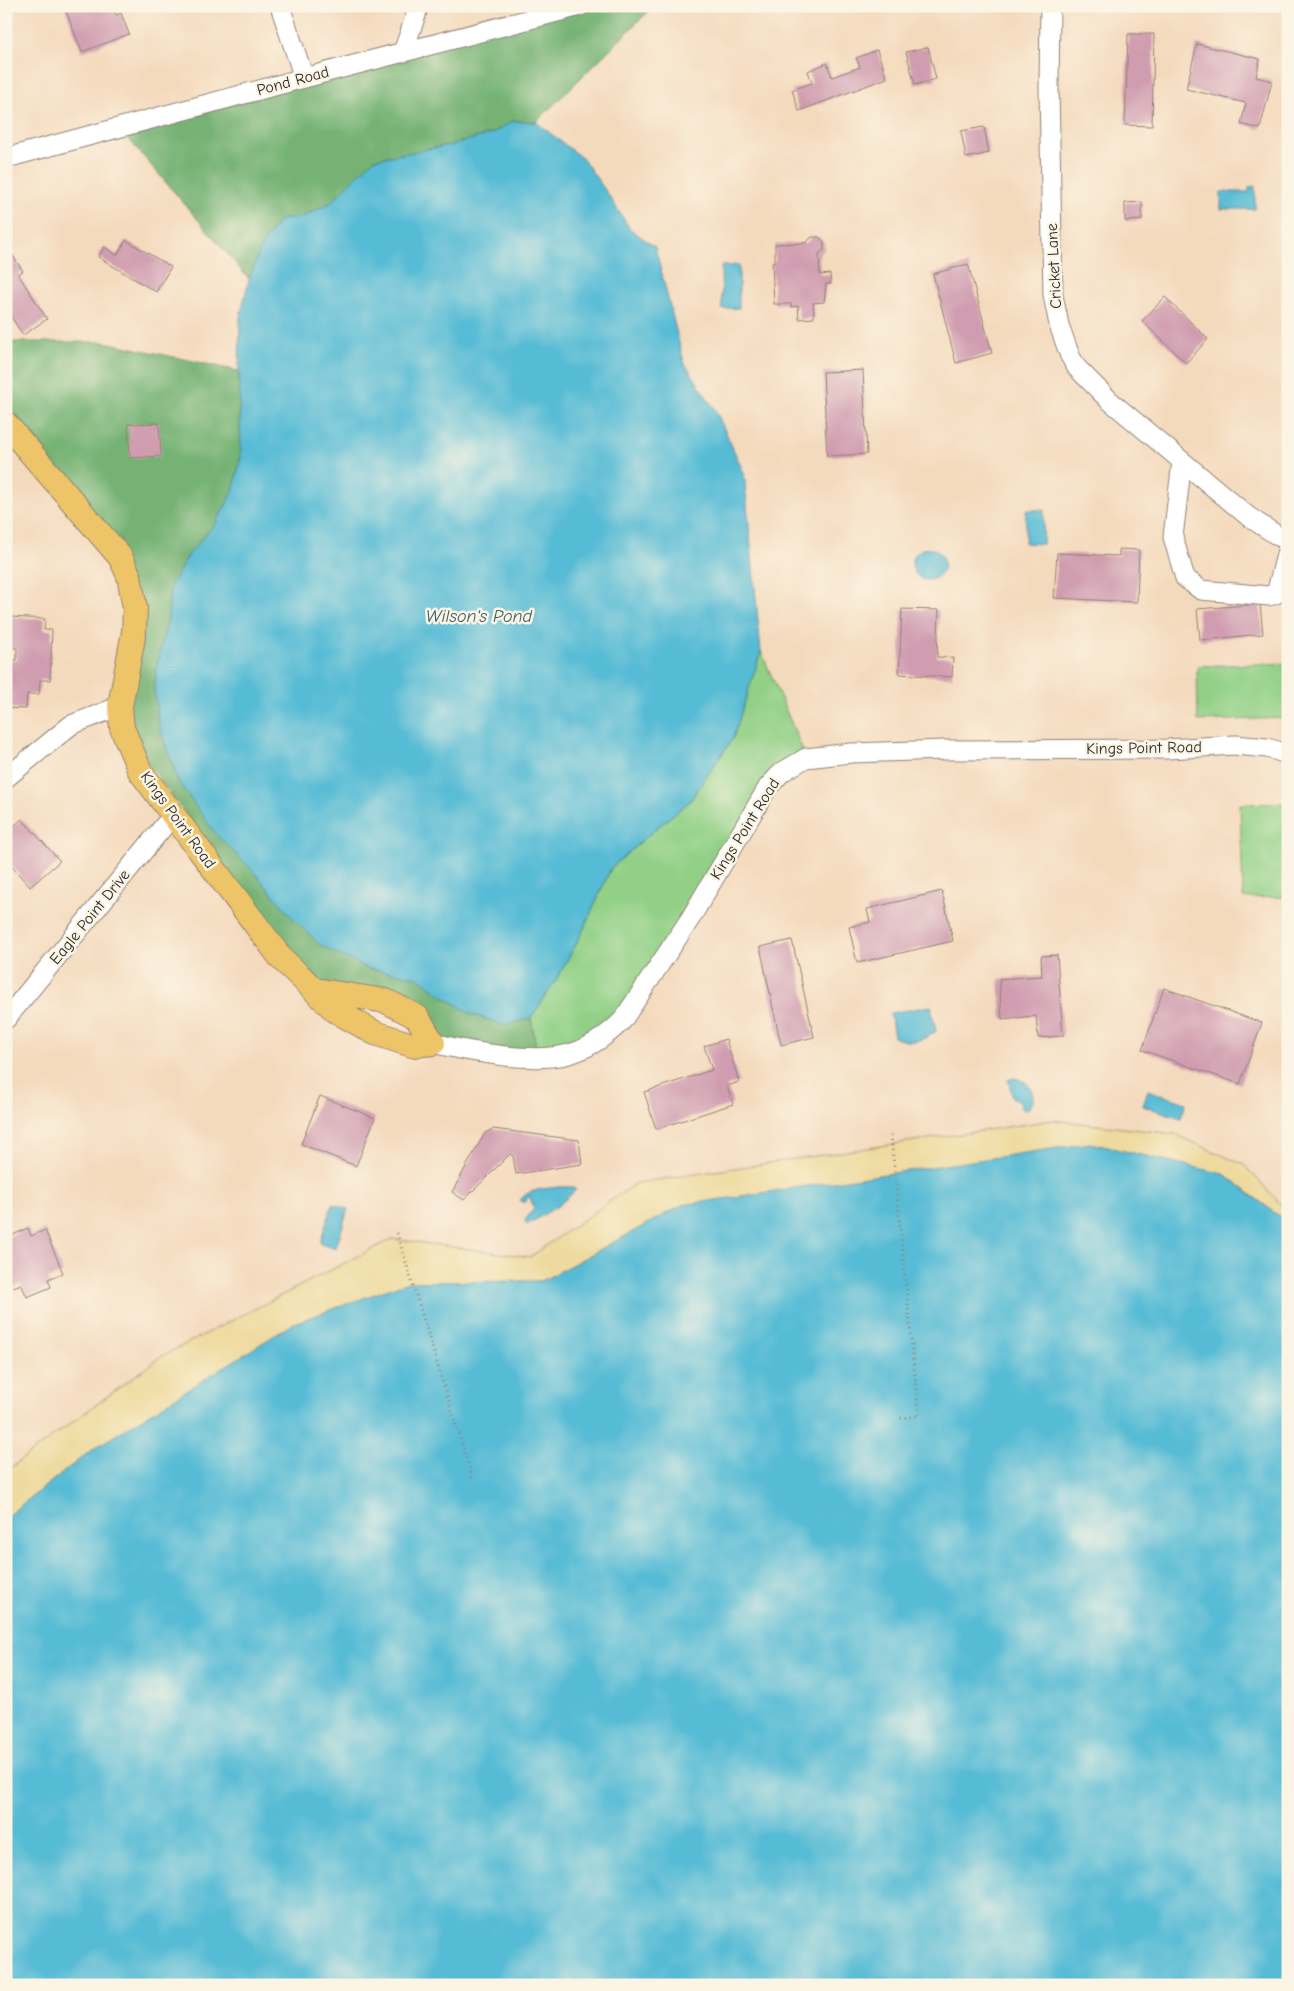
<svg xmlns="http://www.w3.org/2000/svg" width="1294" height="1991" font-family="'Comic Neue',sans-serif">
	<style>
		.green { fill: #91d086; stroke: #5e7e58 }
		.forest { fill: #74b273; stroke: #506e4f }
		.sand { fill: #eeda9e; stroke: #8c8264 }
		.water { fill: #57bbd5; stroke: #417380 }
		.building { fill: #d09db0 }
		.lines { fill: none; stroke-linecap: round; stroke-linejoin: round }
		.minor-casing { stroke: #908274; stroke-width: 21 }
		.major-casing { stroke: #908274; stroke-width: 26 }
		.path { stroke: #908274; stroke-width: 3; stroke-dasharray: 1 4; stroke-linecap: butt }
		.minor { stroke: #fff; stroke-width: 19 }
		.major { stroke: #eec469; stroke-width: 24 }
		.labels { text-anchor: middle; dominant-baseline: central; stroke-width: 5; stroke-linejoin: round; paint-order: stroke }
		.street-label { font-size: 16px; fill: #2b2b2b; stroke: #fcf5e5 }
		.water-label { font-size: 18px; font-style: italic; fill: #3a5d66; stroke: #fcf5e5 }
	</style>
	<rect width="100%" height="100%" fill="#fcf5e5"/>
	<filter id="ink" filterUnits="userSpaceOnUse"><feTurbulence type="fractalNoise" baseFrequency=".02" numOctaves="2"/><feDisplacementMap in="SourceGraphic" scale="10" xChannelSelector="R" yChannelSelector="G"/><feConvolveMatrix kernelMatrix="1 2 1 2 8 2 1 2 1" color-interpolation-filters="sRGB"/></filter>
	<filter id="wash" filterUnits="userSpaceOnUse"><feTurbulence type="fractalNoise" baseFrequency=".0096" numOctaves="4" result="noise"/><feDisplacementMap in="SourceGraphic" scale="20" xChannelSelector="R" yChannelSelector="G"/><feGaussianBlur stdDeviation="1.12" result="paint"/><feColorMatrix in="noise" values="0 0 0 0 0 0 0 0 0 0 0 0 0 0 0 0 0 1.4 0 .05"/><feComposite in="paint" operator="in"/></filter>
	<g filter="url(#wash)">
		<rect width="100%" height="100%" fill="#f4dabd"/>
		<!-- green -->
		<path class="green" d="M761,651l45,107 -24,14 -160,249 -84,38 -7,-41 25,-38 23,-41 32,-71 44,-39 34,-27 44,-64z
			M1288,663v55l-90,3 -1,-55z
			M1288,803v94l-45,1 -3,-94z"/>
		<!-- forest -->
		<path class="forest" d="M580,6h74l-118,116 -23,-1 -20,12 -37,11 -82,15 -44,44 -28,14 -23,3 -18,27 -12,32 -130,-151z
			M6,342h99l134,29 2,85 -8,36 -17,31 -27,31 -19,33 -2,33 -11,43 -3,28 5,34 19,56 112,134 79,54 49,8 21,16 32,21 33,11 27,-7 7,41 -105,-16 -16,-26 -102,-27 -193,-262 7,-152 -123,-152z"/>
		<!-- sand -->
		<path class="sand" d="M1053,1120l122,14 69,31 44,47v11l-64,-49 -542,31 -140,76 -134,1 -315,167 -87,68v-46l156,-115 230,-117 138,18 106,-74z"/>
		<!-- water -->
		<path class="water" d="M513,121l23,1 47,37 22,31 25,39 25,18 29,115 33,51 27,60 17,178 -28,87 -44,64 -34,27 -44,39 -32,71 -23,41 -25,38 -27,7 -33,-11 -32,-21 -21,-16 -49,-8 -49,-24 -30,-30 -37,-44 -38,-38 -37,-52 -19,-56 -5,-34 3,-28 11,-43 2,-33 19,-33 27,-31 17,-31 8,-36 -2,-85 1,-54 9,-38 12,-32 18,-27 23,-3 28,-14 44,-44 82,-15 37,-11z
			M1255,186v23h-34v-17h28v-5z
			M739,265v43l-17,1 -1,-43z
			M1026,510h18l-1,34 -18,-1z
			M912 564a16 16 0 1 1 32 0a16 16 0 1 1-32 0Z
			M931,1006l5,25c-13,10 -26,14 -42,6l-4,-24z
			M1014,1078c14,2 20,11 19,24l-5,7 -5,1 -3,-3 1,-4 -8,-5 -5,-18z
			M1148,1090l38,13 -5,15 -38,-12z
			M1090,1143l134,31 64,49v762h-1282v-468l87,-68 201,-126 114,-41 134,-1 140,-76z
			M557,1187h15l4,3 -17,15 -32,20 -2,-5 9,-11 -4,-12h-2l-3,6 -5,-2c6,-12 25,-12 37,-14z
			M332,1204l16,5 -12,39 -16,-5z"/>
		<g id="blocks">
			<!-- building -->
			<path class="building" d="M64,6h48l4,9 5,-2 8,21 -47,18z
				M1128,34h26l-2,92 -27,-1z
				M1197,44l63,15 -4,18 16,4 -12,48 -19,-5 5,-21 -60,-14z
				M928,47l8,32 -21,6 -9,-33z
				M877,50l10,28 -88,33 -7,-21 20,-7 -4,-12 19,-8 5,14 28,-10 -4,-9z
				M984,127l5,26 -23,5 -5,-27z
				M1142,202v18l-17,1v-18z
				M812,237h7l5,5v8l-5,4 1,21 10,-1 1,10h-5l-2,18 -11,1 1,15 -15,1 -1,-13 -7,1v-3h-17l-2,-41 3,-1v-18l31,-1z
				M126,240l45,27 -15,25 -58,-35 6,-10 13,8z
				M9,250l14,21 -5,3 29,45 -24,16 -17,-26v-56z
				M968,264l24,89 -36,10 -23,-89z
				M1165,297l43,42 -22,24 -44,-42z
				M863,370l4,84 -40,2 -4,-84z
				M159,423l2,33 -31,2 -2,-34z
				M1119,549l20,1 -2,52 -83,-4 3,-45 62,3z
				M1260,604l3,30 -63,6 -3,-31z
				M902,609l37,1 -2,47 16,1 -1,19 -53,-3z
				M11,617l34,2 -1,11h8l-2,50h-10l-1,14h-12l-1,15 -20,-1v-48h11v-12h-7z
				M22,819l38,42 -30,26 -24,-27v-27z
				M942,891l11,50 -96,22 -8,-36 21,-5 -3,-13z
				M792,940l22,97 -33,8 -21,-98z
				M1057,955l6,81 -25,2 -2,-22 -34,3 -3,-40 43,-3 -1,-20z
				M1164,988l98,35 -22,61 -98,-34z
				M726,1039l13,43 -12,4 6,18 -77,25 -12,-37 68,-22 -8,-24z
				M320,1096l55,22 -19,48 -55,-22z
				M493,1129l86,11 3,24 -66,10 -3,-18 -3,-2 -46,46 -12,-8 33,-59z
				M28,1228l3,8 14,-6 18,43 -15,6 3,8 -24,10 -6,-13 -15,6v-52z"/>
		</g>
	</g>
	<g filter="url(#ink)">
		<use href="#blocks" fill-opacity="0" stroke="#908274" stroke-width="1"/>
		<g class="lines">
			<defs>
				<path id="minor" d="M280,6l24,72
					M1050,6l-1,82 4,207 6,30 11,31 7,12 32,32 140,117 29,19 10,4
					M403,52l13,-37 2,-9
					M6,158l298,-80 276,-72
					M1182,461l-9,76 12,41 16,12 68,6 7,-2 12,-47
					M6,778l65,-53 49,-19
					M6,1019l167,-204
					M433,1043c24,6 47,10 72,13 50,5 79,2 117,-35l68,-102 78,-132 14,-15 24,-14 45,-5 95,-3 222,-1 67,-4 32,3 21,6"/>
				<path id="major" d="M6,424l115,134 8,18 6,32 -1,24 -14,74 2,22 18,43 141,187 55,53 39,22 37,12 21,-2 -16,-26 -31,-16 -71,-11"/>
			</defs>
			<!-- minor casing -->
			<use href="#minor" class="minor-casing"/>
			<!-- major casing -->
			<use href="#major" class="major-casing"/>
			<!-- path -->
			<path class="path" d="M891,1135l28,281 -19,2
				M397,1233l76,247"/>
			<!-- minor -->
			<use href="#minor" class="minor"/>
			<!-- major -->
			<use href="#major" class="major"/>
		</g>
	</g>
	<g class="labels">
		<!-- street labels -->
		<g class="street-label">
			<text transform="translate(293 81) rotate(-15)">Pond Road</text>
			<text transform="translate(1054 266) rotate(-93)">Cricket Lane</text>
			<text transform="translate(1144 748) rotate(-1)">Kings Point Road</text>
			<text transform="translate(178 820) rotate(54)">Kings Point Road</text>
			<text transform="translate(745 829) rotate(-58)">Kings Point Road</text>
			<text transform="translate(90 917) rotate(-51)">Eagle Point Drive</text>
		</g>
		<!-- water labels -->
		<g class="water-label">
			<text x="479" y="616">Wilson's Pond</text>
		</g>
	</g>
	<!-- margin -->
	<rect width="1294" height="1991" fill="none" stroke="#fcf5e5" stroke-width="25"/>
</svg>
